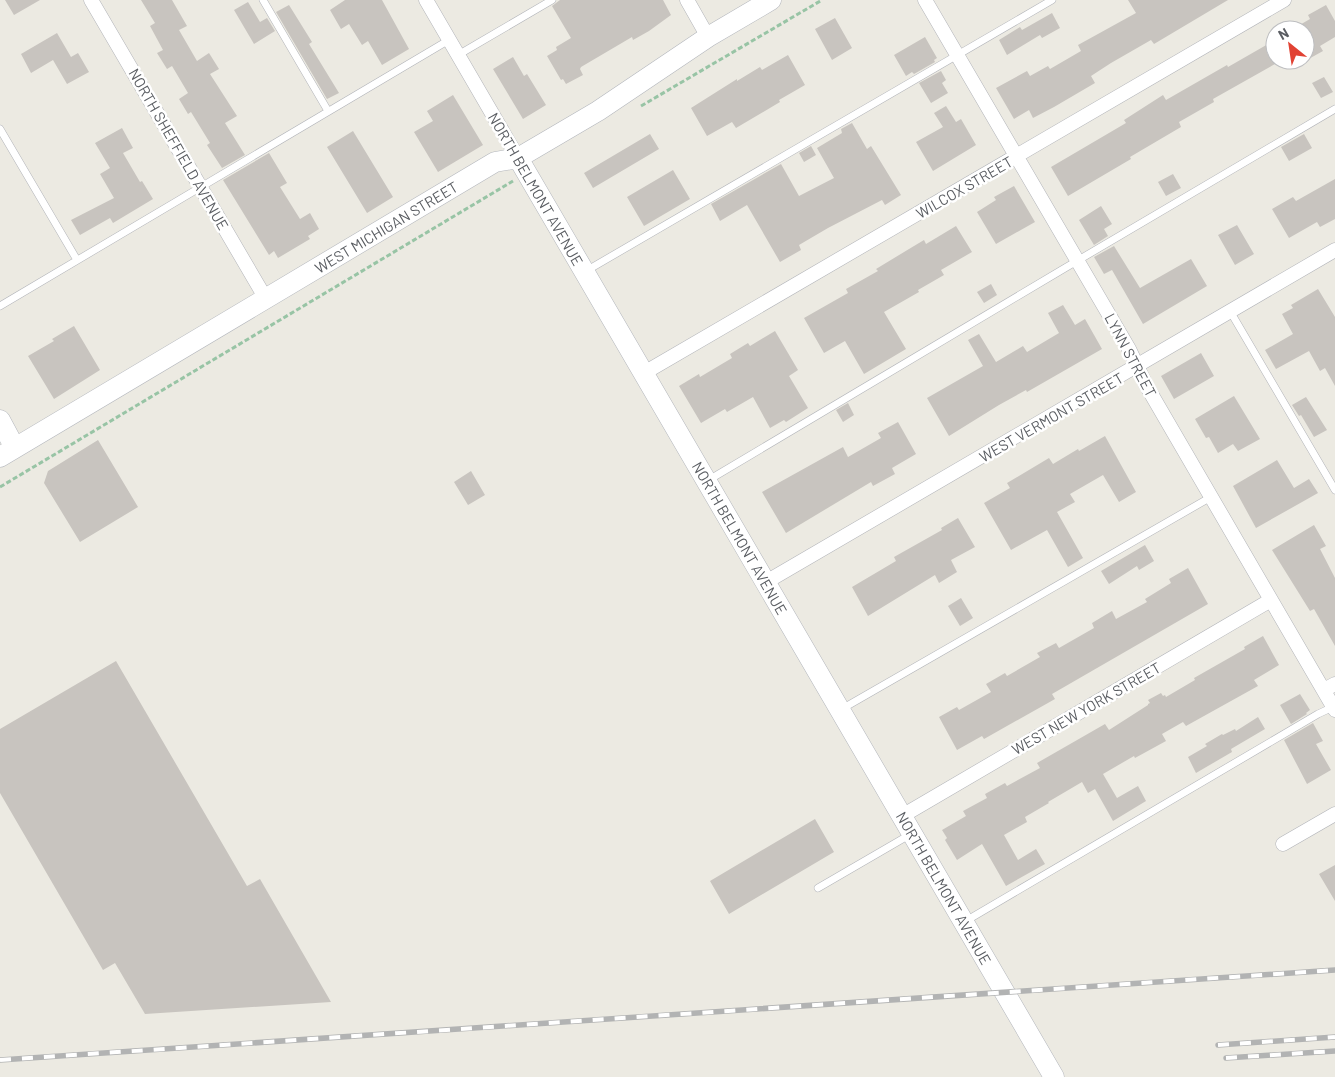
<svg xmlns="http://www.w3.org/2000/svg" width="1335" height="1077" font-family="Barlow,sans-serif">
	<style>
		.building { fill: #c8c4bf }
		.lines { fill: none; stroke-linecap: round; stroke-linejoin: round }
		.lane-casing { stroke: #b2b4b9; stroke-width: 8 }
		.street-casing { stroke: #b2b4b9; stroke-width: 15 }
		.secondary-casing { stroke: #b3b6bc; stroke-width: 21 }
		.path { stroke: #98c4a5; stroke-width: 3; stroke-dasharray: 5 2.5; stroke-linecap: butt }
		.lane { stroke: #fff; stroke-width: 7 }
		.street { stroke: #fff; stroke-width: 14 }
		.secondary { stroke: #fff; stroke-width: 20 }
		.rail-casing { stroke: #b2b3b3; stroke-width: 5.5 }
		.rail { stroke: #fff; stroke-width: 4; stroke-dasharray: 11; stroke-linecap: butt }
		.labels { text-anchor: middle; dominant-baseline: central; stroke-width: 5; stroke-linejoin: round; paint-order: stroke }
		.street-label { font-size: 15px; fill: #5a5d62; stroke: #fff }
	</style>
	<rect width="100%" height="100%" fill="#eceae2"/>
	<!-- building -->
	<path class="building" d="M5,0h35l-26,15z
		M141,0h31l15,26 -8,4 18,31 12,-8 10,16 -9,5 27,42 -12,7 20,32 -23,13 -15,-23 3,-2 -19,-31 -3,2 -9,-15 9,-6 -16,-27 -5,3 -10,-16 6,-3 -13,-24 5,-3z
		M345,0h37l27,49 -27,16 -14,-24 -6,4 -13,-21 -8,5 -11,-19z
		M560,0h103l8,15 -22,16 -16,9 -1,-3 -51,30 -1,2 3,6 -17,9 -3,-5 -2,1 -14,-24 10,-6 -1,-3 15,-9 -19,-32z
		M1128,0h100l-74,44 -3,-4 -40,23 -20,13 4,7 -41,24 -21,11 -4,-8 -15,9 -18,-31 31,-17 3,5 18,-10 2,3 31,-18 -3,-6 58,-32z
		M248,2l12,20 7,-4 8,13 -21,13 -20,-34z
		M289,5l23,37 -3,2 30,49 -12,6 -51,-87z
		M1326,5l9,16v16l-15,9 3,5 -18,10v-31h-14l19,-11 -2,-4z
		M1052,13l8,15 -18,10 -2,-3 -33,20 -8,-15 21,-13 2,3z
		M835,18l17,30 -20,12 -17,-31z
		M57,33l14,24 7,-4 11,19 -22,12 -14,-24 -22,13 -10,-19z
		M925,37l12,21 -3,2 1,2 -21,12 -2,-2 -6,4 -12,-21z
		M1275,40v24l-62,35 1,3 -35,20 2,5 -51,30 1,2 -63,37 -17,-29 75,-44 -2,-3 39,-25 3,5 61,-35 1,2z
		M788,55l17,30 -26,15 1,2 -44,26 -4,-6 -25,14 -16,-28 46,-29v2l23,-14 2,3z
		M513,57l11,19 3,-2 19,31 -23,14 -30,-50z
		M941,71l5,9 -4,3 6,10 -17,10 -12,-20z
		M1324,77l9,15 -12,6 -9,-15z
		M453,95l30,50 -45,27 -24,-40 19,-11 -6,-10z
		M946,106l10,16 5,-3 15,26 -43,26 -17,-29 27,-15 -9,-14z
		M852,123l15,26 4,-3 30,49 -16,10 -3,-5 -54,28 -29,17 2,5 -21,12 -33,-57 -27,16 -9,-17 70,-40 18,32 35,-18 -17,-30 25,-15 -1,-4z
		M122,128l11,20 -10,5 17,29 2,-1 11,18 -40,24 -3,-5 -30,17 -9,-15 43,-22 -14,-24 10,-6 -15,-25z
		M353,131l40,66 -26,16 -40,-66z
		M650,134l9,15 -66,39 -9,-15z
		M1304,134l8,14 -23,13 -8,-14z
		M811,146l5,9 -12,7 -5,-9z
		M269,153l18,30 -7,4 20,32 10,-6 9,16 -11,7 2,3 -32,19 -4,-7 -5,4 -46,-75z
		M673,170l17,29 -46,27 -17,-29z
		M1173,174l8,14 -15,8 -8,-14z
		M1335,179v40l-15,8 -3,-5 -28,16 -17,-29 21,-12 3,4z
		M1014,186l21,36 -39,22 -19,-32 19,-12 -2,-3z
		M1101,206l11,18 -8,5 4,7 -14,9 -15,-25z
		M1237,225l17,29 -19,11 -17,-30z
		M956,226l16,26 -31,18 3,5 -26,15 1,2 -35,20 22,37 -42,25 -19,-33 -21,12 -20,-35 44,-25 -2,-4 32,-18 -2,-2 33,-20 15,-9 2,4z
		M1114,246l26,42 51,-29 16,27 -64,38 -31,-54 -8,4 -10,-17z
		M991,284l6,11 -13,8 -7,-11z
		M1318,289l17,28v69l-10,-18 -5,3 -11,-20 -33,18 -11,-19 28,-16 -11,-20 11,-6 -2,-3z
		M1063,305l12,20 10,-6 17,30 -75,43 -1,-2 -27,15 -50,31 -22,-38 56,-32 -15,-26 11,-6 17,28 27,-16 4,6 32,-19 -11,-20z
		M74,326l26,44 -46,29 -26,-43 26,-15 -2,-2z
		M775,331l23,39 -9,6 19,32 -22,14 -2,-2 -14,8 -17,-31 -26,15 -2,-3 -24,14 -22,-37 20,-12 1,3 32,-19 -2,-4 18,-11 2,3z
		M1201,353l13,23 -40,23 -13,-23z
		M1234,396l26,43 -22,12 -5,-7 -15,9 -9,-16 -3,1 -11,-19z
		M1306,397l21,33 -13,7 -13,-22 -2,1 -7,-11z
		M848,403l6,12 -11,7 -7,-12z
		M898,422l18,32 -24,14 3,6 -22,12 -2,-4 -85,51 -24,-41 81,-45 5,10 33,-19 -3,-5z
		M1105,436l31,56 -17,10 -16,-27 -33,19 5,8 -18,10 26,46 -15,9 -21,-37 -36,20 -27,-47 26,-15 -3,-5 42,-25 4,6 25,-15 1,2z
		M98,440l40,67 -58,35 -36,-59 4,-12z
		M1277,460l17,28 15,-9 9,14 -62,35 -23,-42z
		M471,471l14,24 -17,10 -14,-23z
		M958,518l17,29 -24,13 6,12 -18,11 -4,-8 -67,41 -16,-29 44,-26 -2,-4 48,-27 -1,-2z
		M1314,525l12,21 -6,3 15,29v68l-21,-37 -4,2 -38,-61z
		M1145,545l9,16 -15,9 -2,-4 -28,18 -8,-13z
		M1188,568l20,36 -156,90 3,5 -71,40 -2,-3 -25,14 -18,-33 18,-10 2,3 32,-18 -5,-8 19,-11 2,3 33,-19 -3,-4 19,-10 3,5 35,-20 -2,-5 20,-12 4,8 31,-17 -2,-3 26,-16 -2,-4z
		M961,598l12,20 -13,8 -12,-20z
		M1263,636l16,29 -25,15 4,6 -72,40 -3,-4 -21,12 4,7 -31,17 -1,-2 -31,18 14,24 21,-12 8,15 -33,20 -18,-32 -7,4 -6,-11 -34,20 1,1 -24,14 2,5 -23,13 14,25 18,-11 9,15 -39,22 -24,-42 -25,16 -12,-20 2,-2 -5,-8 24,-14 -3,-5 24,-13 -2,-4 20,-11 2,3 33,-18 -3,-5 68,-39 4,6 39,-25v-1l2,-1 -2,-3 13,-7 2,3 2,-1 1,2 29,-17 -1,-2 51,-29 -1,-2z
		M116,661l131,225 13,-7 71,123 -186,12 -30,-51 -12,7 -103,-177v-64z
		M1300,694l10,16 -4,3 1,1 -16,10 -11,-19z
		M1258,717l7,12 -34,20 1,3 -36,21 -8,-16 19,-11 -2,-2 17,-10 1,1 12,-6 1,2z
		M1313,723l10,18 -7,3 15,26 -24,14 -23,-44z
		M815,819l19,33 -105,62 -19,-33z
		M1335,865v36l-16,-27z"/>
	<g class="lines">
		<defs>
			<path id="lane" d="M263,0l65,111
				M458,55l94,-55
				M0,129l77,131
				M586,271l466,-271
				M0,306l449,-266
				M1230,311l105,179
				M707,481l358,-213 270,-159
				M840,710l371,-213
				M818,888l93,-54
				M964,922l354,-208 15,-7"/>
			<path id="street" d="M91,0l175,299
				M426,0l92,158
				M687,0l21,37
				M925,0l204,349 17,36 189,325
				M644,373l640,-373
				M766,582l569,-332
				M1324,690l11,-6
				M902,816l369,-216
				M1283,844l52,-30"/>
			<path id="secondary" d="M518,158l536,919
				M0,420l15,28
				M0,457l495,-295 23,-4 80,-47 110,-74 63,-37"/>
		</defs>
		<!-- lane casing -->
		<use href="#lane" class="lane-casing"/>
		<!-- street casing -->
		<use href="#street" class="street-casing"/>
		<!-- secondary casing -->
		<use href="#secondary" class="secondary-casing"/>
		<!-- path -->
		<path class="path" d="M641,106l181,-106
			M0,487l513,-306"/>
		<!-- lane -->
		<use href="#lane" class="lane"/>
		<!-- street -->
		<use href="#street" class="street"/>
		<!-- secondary -->
		<use href="#secondary" class="secondary"/>
		<defs>
			<path id="rail" d="M1218,1045l117,-8
				M1226,1058l109,-7
				M0,1060l1335,-90"/>
		</defs>
		<!-- rail casing -->
		<use href="#rail" class="rail-casing"/>
		<!-- rail -->
		<use href="#rail" class="rail"/>
	</g>
	<g class="labels">
		<!-- street labels -->
		<g class="street-label">
			<text transform="translate(179 149) rotate(60)">NORTH SHEFFIELD AVENUE</text>
			<text transform="translate(964 187) rotate(-30)">WILCOX STREET</text>
			<text transform="translate(536 189) rotate(60)">NORTH BELMONT AVENUE</text>
			<text transform="translate(386 227) rotate(-31)">WEST MICHIGAN STREET</text>
			<text transform="translate(1131 355) rotate(62)">LYNN STREET</text>
			<text transform="translate(1051 417) rotate(-30)">WEST VERMONT STREET</text>
			<text transform="translate(740 538) rotate(60)">NORTH BELMONT AVENUE</text>
			<text transform="translate(1086 708) rotate(-30)">WEST NEW YORK STREET</text>
			<text transform="translate(944 888) rotate(60)">NORTH BELMONT AVENUE</text>
		</g>
	</g>
	<!-- north arrow -->
	<g transform="translate(1290 45) rotate(330)"><circle r="24" fill="#ffffff" stroke="#bdbec0"/>
	<path d="M0-4L9 19L0 12L-9 19Z" fill="#e14233"/>
	<text y="-8" font-size="14" font-weight="bold" text-anchor="middle" fill="#5a5d62">N</text>
	</g>
</svg>
